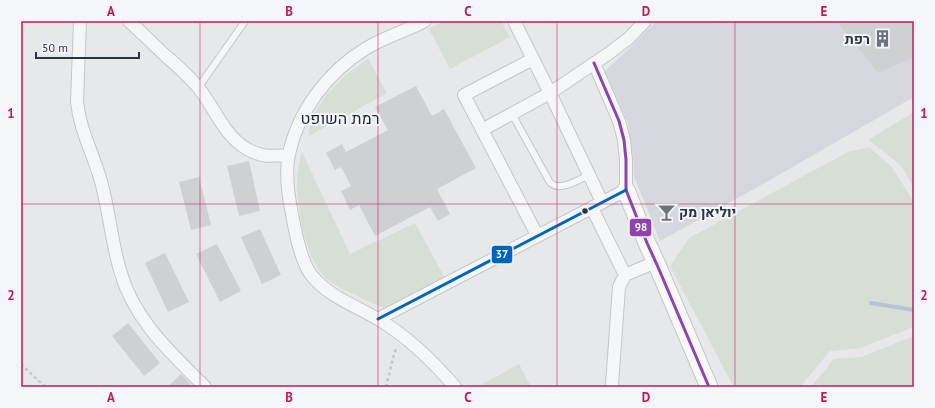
<svg xmlns="http://www.w3.org/2000/svg" width="935" height="408" font-family="'PT Sans',Heebo,sans-serif">
	<style>
		.built { fill: #d4d7dd }
		.green { fill: #d6ded6 }
		.lines { fill: none; stroke-linecap: round; stroke-linejoin: round }
		.stream { stroke: #b4c4d5; stroke-width: 4 }
		.building { fill: #ced0d3 }
		.lane-casing { stroke: #c4c6c8; stroke-width: 8 }
		.street-casing { stroke: #c4c6c8; stroke-width: 14 }
		.secondary-casing { stroke: #c4c6c8; stroke-width: 19 }
		.path { stroke: #c5c6ca; stroke-width: 2.5; stroke-dasharray: 3 3; stroke-linecap: butt }
		.lane { stroke: #f5f6f7; stroke-width: 6 }
		.street { stroke: #f5f6f7; stroke-width: 12 }
		.secondary { stroke: #f8f8f8; stroke-width: 17 }
		.bus-1-casing { stroke: #f4f6f9; stroke-width: 6 }
		.bus-2-casing { stroke: #f4f6f9; stroke-width: 6 }
		.bus-1 { stroke: #8e44ad; stroke-width: 3 }
		.bus-2 { stroke: #0065bd; stroke-width: 3 }
		.grid { fill: none; stroke: #c2185b; stroke-width: 1; stroke-opacity: 0.55 }
		.bus-dot { fill: #2b3445; stroke: #f4f6f9; stroke-width: 1.5 }
		.labels { text-anchor: middle; dominant-baseline: central; stroke-width: 4; stroke-linejoin: round; paint-order: stroke }
		.poi-label { font-size: 14px; font-weight: bold; fill: #2b3445; stroke: #f4f6f9; text-anchor: end }
		.quarter-label { font-size: 16px; fill: #1d2536; stroke: #f4f6f9 }
		.line-badge { stroke: #f4f6f9; stroke-width: 1.5 }
		.badge-label { font-size: 11px; text-anchor: middle; font-weight: bold; fill: #fff }
		.neatline { fill: none; stroke: #c2185b; stroke-width: 1.5 }
		.grid-label { font-size: 13px; text-anchor: middle; font-weight: bold; fill: #c2185b }
	</style>
	<rect width="100%" height="100%" fill="#e6e8ea"/>
	<!-- built -->
	<path class="built" d="M656,21h258v76l-144,83 -110,61 -26,-65 -1,-20 -5,-33 -23,-52 30,-28z"/>
	<!-- green -->
	<path class="green" d="M444,21h57l9,16 -60,32 -21,-40z
		M368,59l19,34 -78,43 1,-14 14,-24 21,-23z
		M914,112v77l-13,-24 -33,-25z
		M869,147l22,19 23,36v125l-54,21 -30,3 -30,36h-66l-2,-3 -62,-118 19,-28 159,-86z
		M302,152l48,102 65,-31 30,55 -62,30c-11,-5 -22,-10 -34,-16 -7,-3 -15,-7 -21,-12 -23,-18 -31,-73 -31,-101 0,-9 3,-18 5,-27z
		M914,336v51h-103l23,-28 27,-2z
		M519,364l12,23h-54z"/>
	<g class="lines">
		<!-- stream -->
		<path class="stream" d="M871,303l43,7"/>
	</g>
	<!-- building -->
	<path class="building" d="M837,21h77v36l-36,16z
		M416,86l16,30 12,-7 32,59 -39,21 13,25 -12,7 -8,-14 -55,29 -16,-31 -9,5 -9,-19 10,-5 -10,-19 -6,3 -9,-17 16,-9 4,8 42,-22 -13,-23z
		M249,161l11,50 -21,5 -12,-50z
		M199,177l12,48 -20,5 -12,-48z
		M260,229l21,46 -19,9 -21,-47z
		M217,244l24,47 -21,11 -24,-48z
		M165,253l24,49 -21,10 -23,-49z
		M128,323l32,40 -16,13 -32,-40z
		M181,374l12,13h-26z"/>
	<g class="lines">
		<defs>
			<path id="lane" d="M198,88l47,-67
				M512,114l36,65c1,2 2,4 4,5 9,7 28,-5 37,-9"/>
			<path id="street" d="M80,21l-3,81c3,28 15,49 23,76 9,30 11,62 20,92 13,49 50,82 85,117
				M129,21c13,12 25,24 38,36 11,9 21,19 31,30 16,20 26,49 49,62 16,9 25,7 42,6
				M425,21c-19,10 -41,16 -60,28 -37,23 -67,62 -76,105 -4,19 -1,41 3,60 3,17 9,50 21,63 17,20 43,29 65,42 30,18 55,42 77,68
				M514,21l36,72 52,109
				M533,59l-69,36 73,140
				M482,130l68,-37 58,-39 21,-16 16,-17
				M592,208l33,67
				M378,319l248,-129v-30l-2,-20 -5,-19 -25,-58
				M613,387l-1,-2 7,-98 6,-12 31,-13"/>
			<path id="secondary" d="M626,190l21,53 11,24 51,120"/>
		</defs>
		<!-- lane casing -->
		<use href="#lane" class="lane-casing"/>
		<!-- street casing -->
		<use href="#street" class="street-casing"/>
		<!-- secondary casing -->
		<use href="#secondary" class="secondary-casing"/>
		<!-- path -->
		<path class="path" d="M21,364l24,23
			M386,387l8,-33 3,-7"/>
		<!-- lane -->
		<use href="#lane" class="lane"/>
		<!-- street -->
		<use href="#street" class="street"/>
		<!-- secondary -->
		<use href="#secondary" class="secondary"/>
		<defs>
			<path id="bus-1" d="M594,63l25,58 5,19 2,20v30l21,53 11,24 51,120"/>
			<path id="bus-2" d="M378,319l248,-129"/>
		</defs>
		<!-- bus-1 casing -->
		<use href="#bus-1" class="bus-1-casing"/>
		<!-- bus-2 casing -->
		<use href="#bus-2" class="bus-2-casing"/>
		<!-- bus-1 -->
		<use href="#bus-1" class="bus-1"/>
		<!-- bus-2 -->
		<use href="#bus-2" class="bus-2"/>
	</g>
	<!-- grid -->
	<path class="grid" d="M200,21v366M378,21v366M557,21v366M735,21v366M21,204h893"/>
	<!-- icons -->
	<defs>
		<symbol id="building-bare" viewBox="-9 -9 18 18"><path d="M-4-6H4V6H1V3H-1V6H-4ZM-2.5-4.3h1.7v1.8h-1.7ZM.8-4.3h1.7v1.8H.8ZM-2.5-1h1.7V.8h-1.7ZM.8-1h1.7V.8H.8Z" fill="#6c737f" stroke="#f4f6f9" stroke-width="2.5" paint-order="stroke"/></symbol>
		<symbol id="bar-bare" viewBox="-9 -9 18 18"><path d="M-6-5H6L.8 .8V4.5H3.5V6h-7V4.5H-.8V.8Z" fill="#6c737f" stroke="#f4f6f9" stroke-width="2.5" paint-order="stroke"/></symbol>
	</defs>
	<g fill-rule="evenodd">
		<use href="#building-bare" x="870" y="26" width="25" height="25"/>
		<use href="#bar-bare" x="654" y="200" width="25" height="25"/>
	</g>
	<!-- markers -->
	<circle class="bus-dot" cx="585" cy="211" r="3.5"/>
	<g class="labels">
		<!-- poi labels -->
		<g class="poi-label">
			<text x="870" y="39">רפת</text>
			<text x="679" y="212" text-anchor="start">יוליאן מק</text>
		</g>
		<!-- quarter labels -->
		<g class="quarter-label">
			<text x="340" y="118">רמת השופט</text>
		</g>
	</g>
	<g class="line-badge">
		<rect x="629" y="218" width="23" height="19" rx="4" fill="#8e44ad"/>
		<rect x="491" y="245" width="22" height="19" rx="4" fill="#0065bd"/>
	</g>
	<g class="badge-label">
		<text x="641" y="231">98</text>
		<text x="502" y="258">37</text>
	</g>
	<!-- border -->
	<rect width="935" height="408" fill="none" stroke="#f4f6f9" stroke-width="44"/>
	<!-- scale -->
	<path d="M36 52v6h103v-6" fill="none" stroke="#2b3445" stroke-width="2"/>
	<text x="42" y="52" font-size="12" fill="#2b3445" stroke="#f4f6f9" stroke-width="3" paint-order="stroke">50 m</text>
	<rect x="22" y="22" width="891" height="364" class="neatline"/>
	<g class="grid-label">
		<text x="111" y="16">A</text>
		<text x="289" y="16">B</text>
		<text x="468" y="16">C</text>
		<text x="646" y="16">D</text>
		<text x="824" y="16">E</text>
		<text x="11" y="118">1</text>
		<text x="924" y="118">1</text>
		<text x="11" y="300">2</text>
		<text x="924" y="300">2</text>
		<text x="111" y="402">A</text>
		<text x="289" y="402">B</text>
		<text x="468" y="402">C</text>
		<text x="646" y="402">D</text>
		<text x="824" y="402">E</text>
	</g>
</svg>
